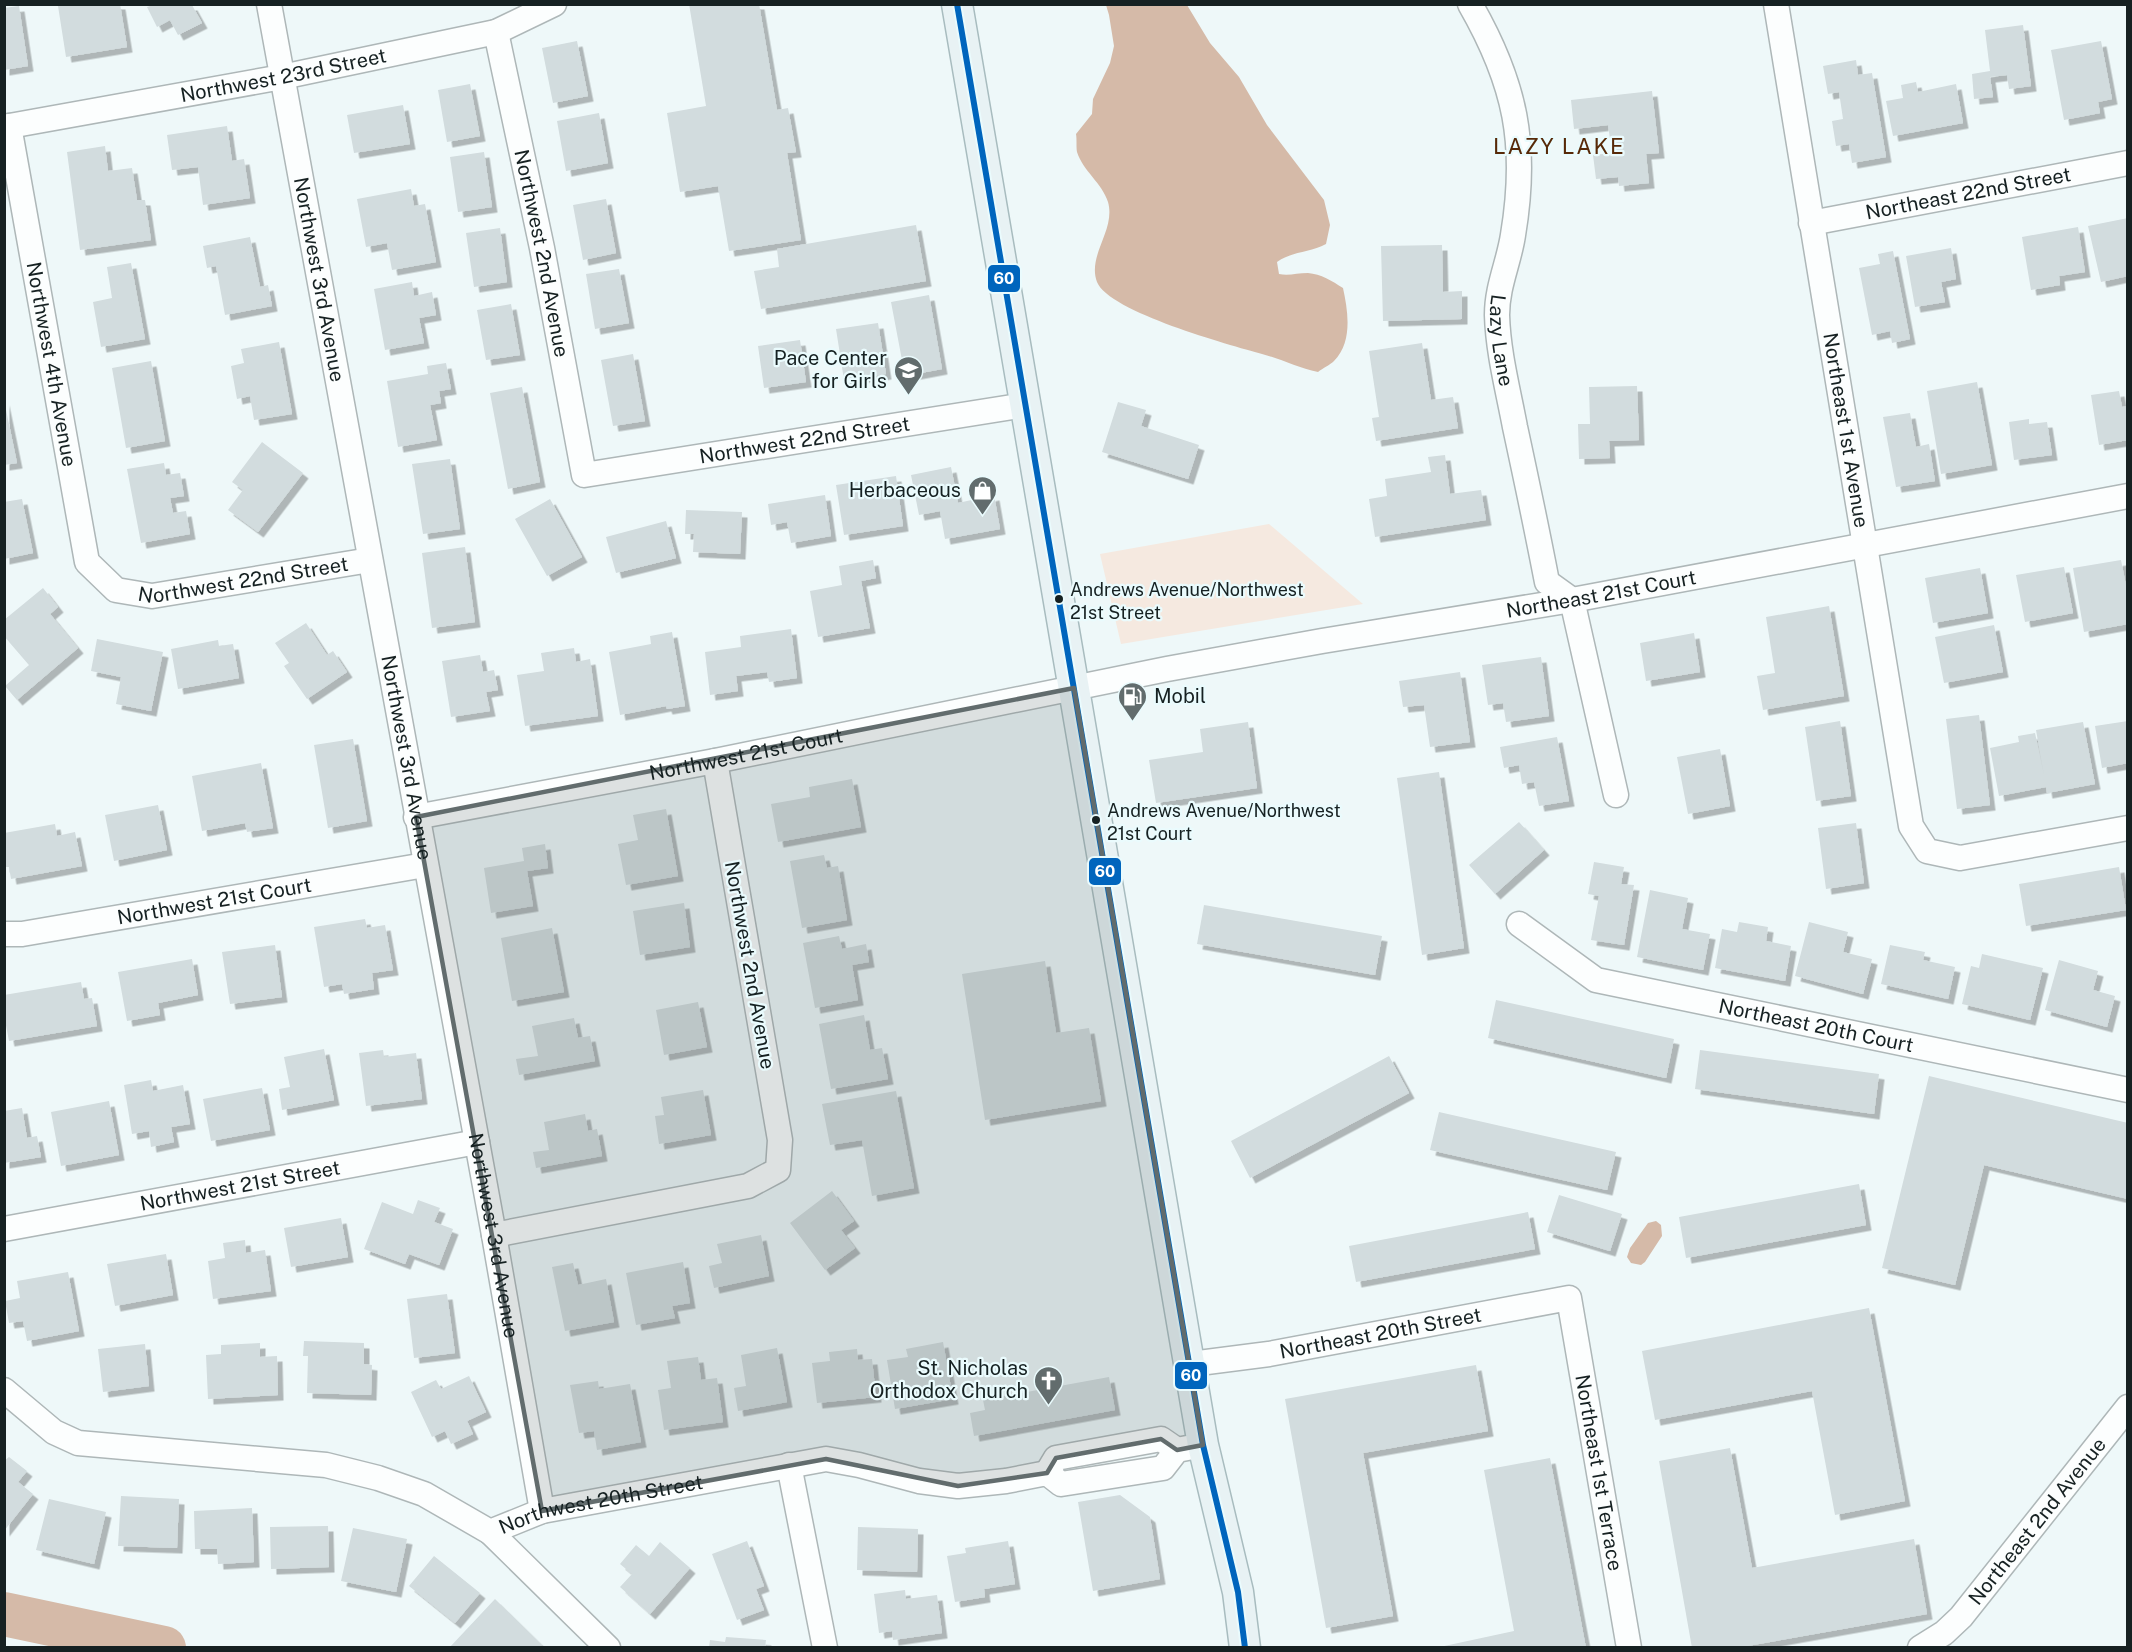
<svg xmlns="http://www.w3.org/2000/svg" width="2132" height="1652" font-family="'Public Sans',sans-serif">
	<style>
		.green { fill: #f5e9e0 }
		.water { fill: #d5baa8 }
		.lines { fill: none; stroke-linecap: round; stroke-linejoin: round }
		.river { stroke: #d5baa8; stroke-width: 44 }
		.building { fill: #d2dcde; filter: url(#shadow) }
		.minor-casing { stroke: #aeb7b8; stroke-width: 27 }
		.major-casing { stroke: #a8bcbf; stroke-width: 33 }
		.minor { stroke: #fcfefe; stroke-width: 24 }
		.major { stroke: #e8f2f4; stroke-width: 30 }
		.bus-1-casing { stroke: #eafbfd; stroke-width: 10 }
		.bus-1 { stroke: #0065bd; stroke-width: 6 }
		.marked { fill: #626c6d; fill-opacity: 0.2; stroke: #626c6d; stroke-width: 4.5; stroke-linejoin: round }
		.bus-dot { fill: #162122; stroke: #eafbfd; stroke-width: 2 }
		.labels { text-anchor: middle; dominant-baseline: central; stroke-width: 4.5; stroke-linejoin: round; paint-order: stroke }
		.bus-label { font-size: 18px; fill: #162122; stroke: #eafbfd; text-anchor: start }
		.street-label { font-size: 20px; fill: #162122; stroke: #eafbfd }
		.poi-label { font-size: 20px; fill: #162122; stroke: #eafbfd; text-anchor: end }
		.quarter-label { font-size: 22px; letter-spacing: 1.5px; fill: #572908; stroke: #eafbfd }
		.line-badge { stroke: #eafbfd; stroke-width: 2 }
		.badge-label { font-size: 16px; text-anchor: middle; font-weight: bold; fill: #fff }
	</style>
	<defs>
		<filter id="shadow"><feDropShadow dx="5.5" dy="5.5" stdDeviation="0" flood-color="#0004"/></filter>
	</defs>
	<rect width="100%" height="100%" fill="#eef8f9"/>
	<!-- green -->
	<path class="green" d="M1269,524l94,80 -242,40 -21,-90z"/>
	<!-- water -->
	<path class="water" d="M1106,5h81l23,38 29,34 28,48 57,75 6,25 -4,19c-16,9 -34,7 -49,18l2,12c10,2 18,-1 29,-1 13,1 24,8 35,15 5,23 10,54 -9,73 -4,4 -11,7 -16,11 -20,-4 -37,-13 -56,-18 -32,-9 -153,-42 -165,-72 -10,-27 19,-52 11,-80 -6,-19 -25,-31 -31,-50 -1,-5 0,-13 -1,-18l16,-20 1,-15 17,-36 4,-17 -5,-31z
		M1656,1221l5,4 1,11 -17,26 -4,3 -10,-2 -4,-6 3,-9 18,-25z"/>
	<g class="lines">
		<!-- river -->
		<path class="river" d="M4,1614l160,34"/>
	</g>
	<!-- building -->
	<path class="building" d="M70,4h50l7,43 -61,10 -8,-51z
		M689,4h70l18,106 11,-2 8,44 -9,1 14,87 -72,11 -11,-65 -38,6 -13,-79 39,-7z
		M153,5h39l10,18 -24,12 -8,-15 -13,7 -10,-20z
		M19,6l9,60 -24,4v-62z
		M2023,25l8,61 -22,3 -2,-14 -17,2 3,20 -19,2 -2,-25 18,-3 -5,-41z
		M577,41l11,55 -35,7 -11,-55z
		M2101,41l11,58 -14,3 2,11 -36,7 -13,-70z
		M1856,60l2,15 14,-2 14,84 -34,6 -3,-19 -13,2 -4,-25 11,-2 -4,-27 -11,2 -5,-28z
		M1916,82l2,10 38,-8 7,39 -70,13 -7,-35 17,-3 -2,-13z
		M470,84l10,52 -33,6 -9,-52z
		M1652,91l7,62 -13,1 3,29 -30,3 -1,-9 -22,2 -3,-24 19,-2 -4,-28 -34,4 -3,-29z
		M403,105l7,39 -56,9 -7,-38z
		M599,113l9,50 -42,8 -9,-50z
		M227,126l5,35 12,-2 6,39 -47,7 -5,-38 -26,3 -5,-35z
		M105,146l3,25 24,-3 5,32h8l6,40 -71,10 -13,-98z
		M484,152l8,55 -34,5 -8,-55z
		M411,189l3,17 11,-2 11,58 -44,8 -5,-27 -21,4 -9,-48z
		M606,199l10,54 -33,7 -10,-55z
		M2128,218v58l-27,6 -13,-56z
		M916,225l10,56 -165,28 -7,-38 25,-4 -2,-18z
		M2078,227l7,45 -26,4 1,9 -29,5 -9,-53z
		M500,228l7,54 -33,5 -8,-54z
		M250,237l10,50 8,-2 4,21 -47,9 -9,-49 -9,2 -4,-22z
		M1442,245l1,47 19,-1v28l-79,2 -2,-75z
		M1951,248l5,31 -15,3 4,20 -30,5 -9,-51z
		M1893,251l17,88 -18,4 -2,-12 -18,4 -13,-67 21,-4 -2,-10z
		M131,263l14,76 -44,8 -8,-45 19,-4 -5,-31z
		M619,269l10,54 -34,6 -9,-55z
		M412,282l2,14 18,-4 4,23 -17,3 5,25 -39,7 -11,-61z
		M929,295l13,74 -37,7 -14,-74z
		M511,304l9,51 -34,5 -9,-50z
		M878,323l8,51 -42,6 -8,-51z
		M800,340l6,42 -42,6 -6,-42z
		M279,342l13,72 -38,6 -4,-24 -13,3 -6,-33 13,-3 -3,-14z
		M1422,343l9,57 22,-3 5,31 -82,13 -4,-23 7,-1 -10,-66z
		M633,354l12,67 -32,5 -12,-66z
		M151,361l14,80 -39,7 -14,-80z
		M446,363l5,26 -12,2 2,12 -11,2 7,35 -39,7 -11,-66 41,-7 -1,-8z
		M1977,382l15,83 -51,9 -14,-83z
		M1637,386l2,54 -30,1 1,17 -31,1 -1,-35h12l-1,-37z
		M522,387l18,95 -32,7 -18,-96z
		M2119,391l3,16 6,-1v34l-29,5 -8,-50z
		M4,400l13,63 -13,2z
		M1118,402l28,8 -5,16 58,19 -11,34 -86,-27z
		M1910,413l6,34 13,-3 6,37 -39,6 -13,-70z
		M2029,419v5l18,-2 5,33 -38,5 -5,-38z
		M262,442l41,31 -45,59 -30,-22 15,-20 -11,-8z
		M1445,455l5,39 31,-4 5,30 -111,17 -6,-38 18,-3 -2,-17 46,-7 -3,-15z
		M450,459l10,70 -37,5 -11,-70z
		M164,463l2,12 14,-2 4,23 -14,2 3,15 13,-2 4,23 -49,9 -14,-74z
		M951,467l7,36 36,-8 6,34 -55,10 -5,-28 -21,4 -8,-40z
		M896,476l7,50 -59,9 -8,-50z
		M825,495l6,41 -40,7 -4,-21 -16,3 -3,-21z
		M22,499l11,54 -29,6v-57z
		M550,499l32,58 -35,19 -32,-57z
		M686,510l56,2 -2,42 -47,-2 1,-18h-9z
		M666,521l10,37 -60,15 -10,-36z
		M465,547l10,75 -43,6 -10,-75z
		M873,560l3,18 -15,3 9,47 -52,9 -8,-46 32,-6 -3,-19z
		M2121,560l7,36v28l-44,8 -11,-64z
		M2064,567l9,46 -48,9 -9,-47z
		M1980,568l8,45 -55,10 -8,-45z
		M43,588l15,19 -8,7 28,34 -61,52 -12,-14 24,-21 -25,-29v-16z
		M1829,606l15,90 -81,14 -6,-34 18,-3 -9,-56z
		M306,623l21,32 6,-4 14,21 -40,27 -23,-33 5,-3 -14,-20z
		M1994,625l9,47 -59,11 -9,-46z
		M791,629l6,49 -28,4 -2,-10 -31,4 2,15 -28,4 -5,-43 36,-5 -1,-11z
		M672,632l13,74 -18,3 -1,-3 -46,9 -11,-63 42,-8 -1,-8z
		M1694,633l6,39 -54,9 -6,-38z
		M97,639l66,13 -12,59 -35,-7 5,-27 -30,-6z
		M218,640l1,6 14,-2 6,34 -61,11 -7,-40z
		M574,648l2,14 14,-3 8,57 -73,10 -8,-51 27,-4 -3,-18z
		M480,655l3,17 11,-2 4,20 -12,2 4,19 -39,6 -9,-56z
		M1541,657l8,59 -43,6 -3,-19 -15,2 -6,-40z
		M1460,672l10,70 -40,5 -6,-42 -21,2 -4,-26z
		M1979,715l11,90 -33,4 -11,-90z
		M1840,721l11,75 -35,5 -11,-74z
		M2128,721v42l-26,5 -7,-42z
		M1248,722l9,66 -101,15 -7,-43 54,-8 -3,-23z
		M2083,722l12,62 -48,9 -1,-6 -47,9 -9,-48 29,-6 -1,-6 17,-3 9,42 -8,-45z
		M1557,737l12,64 -30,5 -5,-24 -12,2 -3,-19 -15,3 -4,-21z
		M353,739l14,82 -39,7 -14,-83z
		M1720,749l10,57 -42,8 -11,-57z
		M261,763l12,65 -26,4 -2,-9 -43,8 -10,-55z
		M1439,772l25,176 -42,7 -25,-177z
		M852,779l9,48 -83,15 -7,-38 39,-7 -1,-10z
		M158,805l9,45 -53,11 -9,-46z
		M666,809l12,67 -52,9 -8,-41 20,-4 -5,-25z
		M1519,822l25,28 -49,44 -26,-29z
		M1856,823l8,60 -38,6 -8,-61z
		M55,824l2,12 18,-4 7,34 -71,13 -2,-12h-5v-34z
		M545,844l3,24 -21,3 6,35 -42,7 -7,-45 40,-7 -2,-13z
		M824,855l3,13 11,-2 9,54 -45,8 -12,-67z
		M1594,862l30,5 -3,17 13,1 -10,60 -33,-5 8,-44 -11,-2z
		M2119,867l7,43 -100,16 -7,-42z
		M1650,890l38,8 -6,31 28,5 -7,36 -66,-13z
		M684,903l6,44 -50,8 -7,-44z
		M1204,905l178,31 -7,39 -178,-31z
		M365,919l2,9 18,-3 8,45 -21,3 2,16 -30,5 -2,-10 -18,3 -10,-60z
		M1739,922l29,5 -2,14 25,5 -6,35 -70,-13 7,-39 15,3z
		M1809,922l39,10 -5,20 29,7 -9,35 -68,-18z
		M552,928l12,64 -52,9 -11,-63z
		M839,936l3,13 24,-5 3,18 -17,3 6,35 -43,8 -12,-65z
		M275,945l7,52 -52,7 -8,-52z
		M1890,945l35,7 -2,8 32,7 -7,32 -67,-15z
		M1982,954l61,14 -13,52 -68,-16 9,-38 8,2z
		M192,959l6,36 -40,8 2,12 -33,6 -9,-49z
		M2059,960l39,11 -5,19 22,6 -8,31 -62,-17z
		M1045,961l11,72 33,-5 12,73 -116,19 -23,-146z
		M81,982l3,17 8,-1 5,28 -88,15 -5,-26v-20z
		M1496,1000l178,39 -8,39 -178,-40z
		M698,1002l9,45 -43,8 -8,-45z
		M864,1015l6,35 12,-2 6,31 -57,10 -12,-65z
		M574,1018l4,20 12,-2 5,25 -76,14 -3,-16 22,-3 -6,-30z
		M324,1049l10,51 -52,10 -3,-21 11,-2 -6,-30z
		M383,1050l1,7 32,-4 6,46 -56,7 -7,-53z
		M1700,1050l179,24 -5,40 -179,-25z
		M1389,1056l20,37 -159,85 -19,-37z
		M1929,1076l199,47v76l-144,-34 -29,120 -73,-17z
		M151,1080l2,11 30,-6 7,39 -19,3 3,15 -23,5 -2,-16 -17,3 -8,-49z
		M262,1088l8,42 -59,11 -8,-42z
		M703,1090l8,45 -52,9 -4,-28 9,-1 -3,-18z
		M896,1091l18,97 -42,8 -10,-56 -32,5 -8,-41z
		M109,1101l10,54 -58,11 -10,-54z
		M22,1108l5,30 10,-2 4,21 -37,6v-52z
		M1439,1112l177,40 -9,38 -177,-40z
		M585,1114l3,17 9,-2 5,27 -66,12 -3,-16 16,-2 -5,-28z
		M1859,1184l7,41 -180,33 -7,-41z
		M832,1191l22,30 -13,9 14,18 -30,22 -35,-47z
		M1559,1195l63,19 -12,37 -63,-19z
		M418,1200l22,8 -6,14 19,7 -14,36 -30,-11 -4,10 -41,-15 18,-47 31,12z
		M1528,1212l7,37 -179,33 -7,-36z
		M341,1218l7,39 -57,10 -7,-39z
		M761,1235l8,41 -55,12 -5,-22 13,-3 -5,-19z
		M245,1240l1,13 19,-3 6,41 -58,8 -5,-38 17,-3 -2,-15z
		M166,1254l7,41 -58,11 -8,-42z
		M683,1262l7,41 -18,3 3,12 -39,7 -10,-52z
		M573,1263l5,22 28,-6 8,43 -49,9 -13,-64z
		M68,1272l11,59 -52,10 -4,-20 -14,2 -4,-22 15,-3 -3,-17z
		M447,1294l8,59 -41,5 -7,-59z
		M1869,1308l36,193 -70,14 -23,-124 -157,29 -13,-69z
		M304,1341l60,2v21l8,1 -1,30 -64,-2 1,-37h-5z
		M943,1342l10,57 -58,10 -8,-49 21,-3 -2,-8z
		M260,1343v14l17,-1 1,39 -70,4 -2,-44 15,-1v-9z
		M145,1344l4,42 -46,6 -5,-43z
		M777,1348l10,54 -49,9 -4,-23 12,-2 -5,-31z
		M857,1349l1,11 14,-1 4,38 -59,6 -5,-40 18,-2 -1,-9z
		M698,1357l3,23 16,-2 6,44 -59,8 -6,-40 13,-2 -4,-27z
		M1476,1365l12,66 -125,22 30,163 -67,12 -41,-229z
		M469,1376l17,36 -19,9 6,13 -22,10 -6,-13 -13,6 -21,-45 25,-12 5,9z
		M1109,1377l6,33 -141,26 -4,-23 15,-3 -2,-10z
		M598,1381l1,8 31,-5 11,58 -44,8 -3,-19 -15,2 -9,-48z
		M1730,1448l22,120 162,-29 13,75 -191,34h-44l-33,-187z
		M9,1457l18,14 -9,11 15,12 -29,37v-70z
		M1550,1458l36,190h-151l79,-17 -30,-161z
		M1120,1495l30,22 10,62 -67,12 -15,-89z
		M121,1496l58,3 -2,49 -59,-2z
		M49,1499l57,13 -12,52 -58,-14z
		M252,1508l2,54 -36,2 -1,-15h-22l-1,-38z
		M328,1526l1,41 -58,2 -1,-42z
		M858,1527l60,2 -1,43 -60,-2z
		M353,1528l54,11 -11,53 -55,-11z
		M747,1541l17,45 -8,3 8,21 -27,10 -25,-66z
		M1008,1541l7,43 -31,5 1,8 -30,5 -8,-46 19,-3 -1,-5z
		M660,1542l30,26 -40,46 -30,-27 12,-13 -12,-10 16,-19 13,11z
		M434,1556l46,37 -25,30 -46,-37z
		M905,1590l1,9 31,-4 5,38 -49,7 -1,-9 -13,2 -5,-39z
		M495,1599l47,46 -3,3h-90z
		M726,1637l40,3 -1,8h-56l1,-8 15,2z"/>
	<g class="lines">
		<defs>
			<g id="minor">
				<path id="s1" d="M269,4l225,1231 48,276"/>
				<path id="s2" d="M1470,4c46,80 58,141 43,231 -4,27 -16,51 -16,80 1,37 11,75 18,112 11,51 22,103 32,155l25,18 44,195"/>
				<path id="s3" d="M1776,4l135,822 16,25 33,7 168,-30"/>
				<path id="s4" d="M496,32l46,216 42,227 441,-70"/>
				<path id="s5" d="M9,126l78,436 29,28 36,6 218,-36"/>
				<path id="s6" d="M4,127l278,-50 214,-45 58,-28"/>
				<path id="s7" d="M1811,223l317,-60"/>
				<path id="s8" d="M416,817l299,-56 452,-92 155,-28 250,-41 556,-104"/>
				<path id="s9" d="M1519,924l77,56 532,110"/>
				<path id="s10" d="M4,934h18l403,-69"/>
				<path id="s11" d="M4,1229l473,-87"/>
				<path d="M494,1235l254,-49 30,-16 2,-30 -65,-379"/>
				<path id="s12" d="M1191,1364l78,-10 300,-56 60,350"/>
				<path id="s13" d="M4,1390l50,42 24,11 248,22 52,13 46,16 66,38 52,-21 284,-52 33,6 60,16 39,5 48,-5 41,-8 14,11 102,-16 14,-18 26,-5"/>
				<path d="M789,1465l36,183"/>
				<path d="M1047,1473l9,-15 105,-19 16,11"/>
				<path d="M490,1532l118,116"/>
				<path id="s14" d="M1920,1648l24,-15 17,-16 167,-210"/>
			</g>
			<path id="major" d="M957,4l246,1441 35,147 7,56"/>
		</defs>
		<!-- minor casing -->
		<use href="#minor" class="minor-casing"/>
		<!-- major casing -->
		<use href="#major" class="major-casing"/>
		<!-- minor -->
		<use href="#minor" class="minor"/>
		<!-- major -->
		<use href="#major" class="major"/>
		<defs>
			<path id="bus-1" d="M957,4l246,1441 35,147 7,56"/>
		</defs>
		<!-- bus-1 casing -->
		<use href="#bus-1" class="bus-1-casing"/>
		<!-- bus-1 -->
		<use href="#bus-1" class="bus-1"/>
	</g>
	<!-- marked area -->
	<path class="marked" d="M1074,688l129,757 -26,5 -16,-11 -105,19 -9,15 -89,13 -132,-27 -284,52 -126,-694z"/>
	<!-- icons -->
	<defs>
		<symbol id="school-pin" viewBox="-11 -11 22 30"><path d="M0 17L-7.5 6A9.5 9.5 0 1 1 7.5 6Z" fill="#626c6d" stroke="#eafbfd"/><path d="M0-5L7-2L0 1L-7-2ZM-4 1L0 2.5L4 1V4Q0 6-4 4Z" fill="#fff"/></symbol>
		<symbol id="shop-pin" viewBox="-11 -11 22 30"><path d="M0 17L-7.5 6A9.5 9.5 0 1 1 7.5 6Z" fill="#626c6d" stroke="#eafbfd"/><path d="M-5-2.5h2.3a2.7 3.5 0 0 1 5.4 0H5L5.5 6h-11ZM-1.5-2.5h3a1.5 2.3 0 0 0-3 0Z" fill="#fff"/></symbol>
		<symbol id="fuel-pin" viewBox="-11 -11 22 30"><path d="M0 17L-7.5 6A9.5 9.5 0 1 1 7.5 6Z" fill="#626c6d" stroke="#eafbfd"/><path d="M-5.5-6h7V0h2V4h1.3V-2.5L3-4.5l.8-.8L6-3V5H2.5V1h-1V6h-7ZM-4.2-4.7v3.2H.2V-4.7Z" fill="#fff"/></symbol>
		<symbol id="church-pin" viewBox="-11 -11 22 30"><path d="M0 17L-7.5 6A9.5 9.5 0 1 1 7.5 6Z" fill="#626c6d" stroke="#eafbfd"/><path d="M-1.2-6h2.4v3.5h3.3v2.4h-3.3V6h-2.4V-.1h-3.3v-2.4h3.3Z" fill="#fff"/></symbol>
	</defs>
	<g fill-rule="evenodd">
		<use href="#school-pin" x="892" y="354" width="33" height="45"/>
		<use href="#shop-pin" x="966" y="474" width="33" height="45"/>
		<use href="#fuel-pin" x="1116" y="680" width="33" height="45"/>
		<use href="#church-pin" x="1032" y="1364" width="33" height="45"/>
	</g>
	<!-- markers -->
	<g class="bus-dot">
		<circle cx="1059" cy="599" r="5"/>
		<circle cx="1096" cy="820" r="5"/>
	</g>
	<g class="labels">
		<!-- bus labels -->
		<g class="bus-label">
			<text x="1070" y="589">Andrews Avenue/Northwest<tspan x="1070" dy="23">21st Street</tspan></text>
			<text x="1107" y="810">Andrews Avenue/Northwest<tspan x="1107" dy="23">21st Court</tspan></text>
		</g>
		<!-- street labels -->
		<g class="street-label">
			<text stroke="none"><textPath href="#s6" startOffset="284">Northwest 23rd Street</textPath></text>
			<text stroke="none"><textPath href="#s7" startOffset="160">Northeast 22nd Street</textPath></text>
			<text stroke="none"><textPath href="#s4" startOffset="226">Northwest 2nd Avenue</textPath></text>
			<text stroke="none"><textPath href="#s1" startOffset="280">Northwest 3rd Avenue</textPath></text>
			<text stroke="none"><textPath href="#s2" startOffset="348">Lazy Lane</textPath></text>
			<text stroke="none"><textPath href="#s5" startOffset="242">Northwest 4th Avenue</textPath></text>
			<text stroke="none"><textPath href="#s3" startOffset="432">Northeast 1st Avenue</textPath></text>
			<text stroke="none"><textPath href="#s4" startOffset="675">Northwest 22nd Street</textPath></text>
			<text stroke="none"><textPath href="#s5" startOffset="612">Northwest 22nd Street</textPath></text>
			<text stroke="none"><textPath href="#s8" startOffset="1206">Northeast 21st Court</textPath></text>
			<text stroke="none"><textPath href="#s8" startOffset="336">Northwest 21st Court</textPath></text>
			<text stroke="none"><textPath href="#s1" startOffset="766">Northwest 3rd Avenue</textPath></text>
			<text stroke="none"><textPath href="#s10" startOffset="213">Northwest 21st Court</textPath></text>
			<text transform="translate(750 965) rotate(80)">Northwest 2nd Avenue</text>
			<text stroke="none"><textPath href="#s9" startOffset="320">Northeast 20th Court</textPath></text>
			<text stroke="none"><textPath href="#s11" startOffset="240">Northwest 21st Street</textPath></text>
			<text stroke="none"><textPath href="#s1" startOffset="1252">Northwest 3rd Avenue</textPath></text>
			<text stroke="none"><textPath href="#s12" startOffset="192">Northeast 20th Street</textPath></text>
			<text stroke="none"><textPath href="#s12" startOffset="561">Northeast 1st Terrace</textPath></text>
			<text stroke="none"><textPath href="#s13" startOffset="634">Northwest 20th Street</textPath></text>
			<text stroke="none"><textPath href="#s14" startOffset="174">Northeast 2nd Avenue</textPath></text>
		</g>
		<!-- poi labels -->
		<g class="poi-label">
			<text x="887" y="358">Pace Center<tspan x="887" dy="23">for Girls</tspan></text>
			<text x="961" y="490">Herbaceous</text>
			<text x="1154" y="696" text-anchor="start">Mobil</text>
			<text x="1028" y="1368">St. Nicholas<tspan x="1028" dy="23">Orthodox Church</tspan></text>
		</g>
		<!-- quarter labels -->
		<g class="quarter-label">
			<text x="1559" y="146">LAZY LAKE</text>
		</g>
	</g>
	<g class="line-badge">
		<rect x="987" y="264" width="34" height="29" rx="6" fill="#0065bd"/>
		<rect x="1088" y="857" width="34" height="29" rx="6" fill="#0065bd"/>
		<rect x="1174" y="1361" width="34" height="29" rx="6" fill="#0065bd"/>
	</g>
	<g class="badge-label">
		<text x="1004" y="284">60</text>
		<text x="1105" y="877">60</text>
		<text x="1191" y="1381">60</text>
	</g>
	<!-- border -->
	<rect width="2132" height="1652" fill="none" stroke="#162122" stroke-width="12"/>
</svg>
